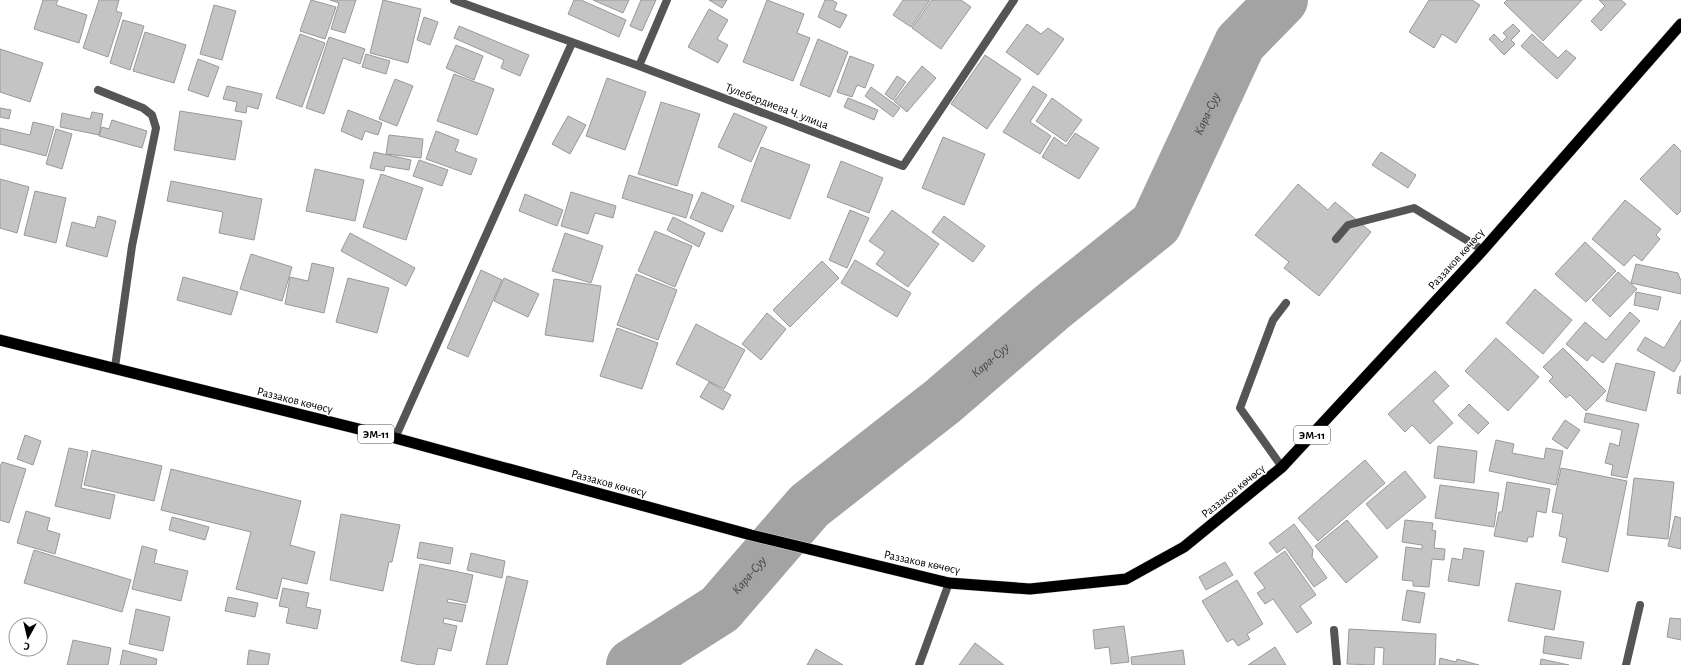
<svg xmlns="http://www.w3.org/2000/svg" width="1681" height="665" font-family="'Alegreya Sans',sans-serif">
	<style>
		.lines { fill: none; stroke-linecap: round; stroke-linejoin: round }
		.river { stroke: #a3a3a3; stroke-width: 52 }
		.building { fill: #c4c4c4; stroke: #999 }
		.trunk-casing { stroke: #dbdbdb; stroke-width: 12 }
		.service { stroke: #555; stroke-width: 8 }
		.minor { stroke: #555; stroke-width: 8 }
		.trunk { stroke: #000; stroke-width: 11 }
		.labels { text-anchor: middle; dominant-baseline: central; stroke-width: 3; stroke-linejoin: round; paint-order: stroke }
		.shield { fill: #fff; stroke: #4c4c4c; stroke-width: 1 }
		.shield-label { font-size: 11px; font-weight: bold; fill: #000 }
		.street-label { font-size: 12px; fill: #000; stroke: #fff }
		.water-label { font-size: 13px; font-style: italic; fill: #444; stroke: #fff }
	</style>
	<rect width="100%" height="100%" fill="#fff"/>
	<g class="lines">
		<!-- river -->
		<path class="river" id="s1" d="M632,665l88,-56 89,-103 134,-105 108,-93 105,-84 84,-181 42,-43"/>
	</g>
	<!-- building -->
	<path class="building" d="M43,0h15l-2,5 31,10 -8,28 -45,-14z
		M99,0h20l-3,11 6,2 -14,44 -25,-9z
		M311,0l25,7 -11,32 -25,-8z
		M330,0h26l-11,33 -14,-4 8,-26z
		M383,0l38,9 -13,54 -38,-10z
		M574,0h7l45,20 -7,17 -51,-23z
		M593,0h36l-6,13z
		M641,0h15l-14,31 -12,-5z
		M709,0h18l-5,8z
		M767,0l37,14 -7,19 13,5 -17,43 -50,-19z
		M825,0h7l5,3 -3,7 13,5 -7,13 -22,-11z
		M903,0h27l-19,27 -18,-12z
		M932,0h29l10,7 -30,42 -29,-21z
		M1429,0h43l8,5 -24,38 -14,-9 -8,14 -25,-16z
		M1507,0h75l-39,41 -39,-38z
		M1599,0h22l5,4 -25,27 -10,-10 14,-15z
		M214,5l22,6 -14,49 -22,-6z
		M709,9l19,11 -11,19 11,6 -10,18 -30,-16z
		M424,17l14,5 -8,23 -13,-5z
		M123,20l21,6 -14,44 -20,-7z
		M1027,24l14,10 7,-6 16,11 -26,36 -32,-23z
		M1513,24l7,7 -9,9 4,4 -11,11 -15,-16 5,-5 8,8 5,-5 -4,-4z
		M459,26l70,29 -9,21 -19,-8 3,-8 -50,-22z
		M145,32l41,13 -12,38 -41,-12z
		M300,34l25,9 -23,64 -26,-9z
		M1532,34l26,24 8,-8 10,8 -19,21 -36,-33z
		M329,37l36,12 -5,15 -17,-6 -19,56 -18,-6z
		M818,39l30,13 -18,45 -30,-12z
		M456,45l27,11 -9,24 -28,-12z
		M0,49l43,14 -13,39 -30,-10z
		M366,54l24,7 -4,13 -24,-7z
		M985,55l36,24 -34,50 -36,-25z
		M850,56l24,9 -9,23 -8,-3 -5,12 -15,-5z
		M198,59l21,8 -11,30 -20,-7z
		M922,66l14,12 -29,34 -13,-11z
		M454,74l40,15 -17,46 -40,-14z
		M897,76l9,6 -13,18 -8,-6z
		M607,78l39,14 -21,58 -39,-14z
		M395,79l18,7 -16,40 -18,-7z
		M227,86l35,8 -4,15 -11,-3 -1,7 -11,-2 2,-9 -14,-3z
		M1033,86l14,9 -17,27 21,14 -11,18 -37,-22z
		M871,87l29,21 -7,9 -28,-21z
		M848,98l30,12 -4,10 -30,-13z
		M1052,98l30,22 -16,22 -30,-21z
		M661,102l39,12 -23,72 -39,-12z
		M0,108l11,2 -2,9 -9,-2z
		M348,110l34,13 -4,12 -13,-4 -3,9 -21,-9z
		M180,111l62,10 -7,39 -61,-10z
		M92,112l11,2 -4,21 -39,-8 2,-14 28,6z
		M734,113l33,14 -16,35 -33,-15z
		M568,116l18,9 -16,29 -18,-10z
		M112,120l35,11 -5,17 -43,-12 3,-9 7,2z
		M33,122l21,5 -8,29 -46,-12v-16l30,7z
		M56,129l16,5 -10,35 -16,-5z
		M436,131l23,9 -4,11 22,8 -6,16 -45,-16z
		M1075,133l24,15 -20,31 -37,-22 12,-20 12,9z
		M389,135l34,4 -2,19 -35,-4z
		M943,137l42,17 -21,51 -42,-17z
		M1674,144l7,7v60l-4,4 -37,-36z
		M761,147l49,18 -20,54 -49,-18z
		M374,152l37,8 -2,10 -24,-4 -1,5 -14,-3z
		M1381,152l35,23 -8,13 -36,-23z
		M419,160l29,10 -6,16 -29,-10z
		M841,161l42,17 -14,35 -42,-16z
		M315,169l49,11 -9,41 -49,-10z
		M381,174l42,14 -17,52 -43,-13z
		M629,175l64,20 -7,23 -64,-20z
		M0,179l29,8 -12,46 -17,-5z
		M171,181l91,18 -8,41 -35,-7 4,-21 -56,-11z
		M1298,184l30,26 7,-8 36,30 -52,64 -35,-28 5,-6 -34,-27z
		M35,191l31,7 -10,45 -32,-8z
		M571,192l45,14 -3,12 -18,-5 -7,21 -27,-8z
		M702,192l32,14 -12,26 -32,-14z
		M525,194l38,16 -6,16 -38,-15z
		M1625,200l36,29 -5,6 4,4 -18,22 -8,-6 -10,11 -32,-27z
		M850,210l19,8 -22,50 -18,-8z
		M892,210l47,34 -31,43 -32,-23 9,-12 -16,-11z
		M98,216l18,5 -9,36 -41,-11 6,-24 23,6z
		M944,216l41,30 -12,16 -41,-30z
		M673,217l32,16 -6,14 -32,-17z
		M655,231l37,15 -17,41 -37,-16z
		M350,233l65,35 -9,18 -65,-35z
		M565,233l38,13 -12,37 -39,-12z
		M1585,242l31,29 -30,31 -31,-28z
		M251,254l41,13 -10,34 -42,-12z
		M855,260l56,33 -14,24 -56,-34z
		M822,261l17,17 -49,49 -17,-17z
		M312,263l22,5 -10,45 -39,-9 5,-27 18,4z
		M1636,264l42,9 2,6h1v15l-50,-11z
		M481,270l21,10 -34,77 -21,-9z
		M1618,272l19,17 -27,28 -18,-17z
		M636,274l41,16 -19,50 -41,-15z
		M183,277l55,15 -7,23 -54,-15z
		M348,278l41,10 -12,45 -41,-11z
		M504,278l35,16 -11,23 -34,-16z
		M554,279l47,7 -8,56 -48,-7z
		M1535,289l37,31 -29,34 -37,-31z
		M1636,292l25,5 -3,13 -24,-5z
		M1630,312l10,9 -37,42 -11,-8 -5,6 -21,-17 19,-22 21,18z
		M767,313l19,16 -25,31 -19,-16z
		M1681,320v40l-7,12 -37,-22 8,-13 19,11z
		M696,324l49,26 -21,39 -48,-25z
		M617,328l41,15 -16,46 -42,-13z
		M1496,338l43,39 -31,34 -43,-40z
		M1563,348l43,43 -20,20 -16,-16 -4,3 -17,-17 4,-4 -10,-10z
		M1616,363l39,9 -9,39 -40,-10z
		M1435,371l14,15 -16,15 20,22 -23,21 -18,-19 -7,7 -17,-18z
		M1680,376h1v18l-4,-1z
		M709,382l22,13 -8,15 -23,-13z
		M1469,404l20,19 -11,11 -20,-19z
		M1586,413l53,11 -12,54 -16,-3 2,-10 -8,-2 5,-20 9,3 3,-16 -38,-8z
		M1565,420l15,10 -13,19 -15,-10z
		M25,435l16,6 -8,24 -16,-6z
		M1496,440l18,4 -2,9 32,6 2,-11 17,3 -7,34 -67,-14z
		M1438,446l39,5 -3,32 -40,-5z
		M69,448l19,4 -7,36 34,7 -5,24 -55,-13z
		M92,450l70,16 -8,35 -70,-16z
		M1365,460l20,23 -67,58 -20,-23z
		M2,462l24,7 -17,54 -9,-3v-53z
		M1561,468l66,13 -19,91 -46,-10 5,-24 -8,-2 4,-22 -11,-2z
		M171,469l130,32 -11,44 25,7 -8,32 -25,-6 -5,21 -41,-10 15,-57 -90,-22z
		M1405,471l21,26 -39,32 -21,-25z
		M1634,478l40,4 -6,57 -41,-4z
		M1507,482l43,7 -4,24 -9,-2 -4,26h-5l-1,5 -33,-6 5,-24h3z
		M1440,485l59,8 -5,34 -59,-9z
		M26,511l24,7 -3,12 13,4 -5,20 -38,-11z
		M341,514l59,11 -8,37h-3l-6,29 -53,-11z
		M1675,516l6,2v31l-13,-3z
		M172,517l37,10 -4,13 -36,-10z
		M1347,520l31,37 -32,26 -31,-37z
		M1405,520l28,3 -1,7 4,1 -2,17 11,1 -1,11 -12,-1 -3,28 -16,-1v-5l-11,-1 4,-33 16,2v-4l-20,-3z
		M1294,524l19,26 -1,7 15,21 -13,9 -29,-40 -8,6 -8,-10z
		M420,542l33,6 -3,16 -33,-6z
		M142,546l15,4 -3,13 34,8 -7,30 -49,-12z
		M1464,548l20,3 -5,35 -31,-5 4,-23 10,2z
		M34,550l97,30 -9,32 -98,-29z
		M1285,551l31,44 -16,11 12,17 -15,10 -24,-34 -8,5 -8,-11 8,-5 -11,-15z
		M471,553l34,8 -3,17 -35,-8z
		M1225,562l8,13 -27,15 -7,-13z
		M420,564l53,11 -6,28 -19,-4 -1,3 19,3 -4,17 -18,-4 -1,5 14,3 -6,25 -13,-3 -4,17h-14l-19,-4z
		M507,576l21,5 -21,84h-21z
		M1237,580l26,44 -16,10 3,5 -12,7 -5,-7 -6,3 -25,-41z
		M1516,583l45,8 -7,39 -46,-9z
		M283,588l26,5 -3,14 15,3 -4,19 -31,-6 3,-15 -10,-2z
		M1407,590l18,3 -5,30 -18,-3z
		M228,597l30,6 -3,14 -30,-6z
		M136,609l34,8 -7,34 -34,-7z
		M1670,618l11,1v21l-14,-3z
		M1124,626l5,36 -18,2 -2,-17 -14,2 -2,-19z
		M1349,629l87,5 -1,31h-52l1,-17 -9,-1 -1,18 -27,-1z
		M1545,636l39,6 -3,17 -38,-6z
		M73,640l38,8 -3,17h-41z
		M975,643l29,22h-45z
		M1275,647l11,18h-38z
		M816,649l27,16h-36z
		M123,650l34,9 -1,6h-36z
		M249,650l21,4 -2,11h-21z
		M1183,650l2,15h-53l-1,-8z
		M1440,658l16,4 1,-3 22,6h-40z
		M1541,659l28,6h-29z"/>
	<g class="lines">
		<defs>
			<path id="trunk" d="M0,340l395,98 356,97 198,48 81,6 96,-10 58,-32 98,-80 201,-217 198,-226"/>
		</defs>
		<!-- trunk casing -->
		<use href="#trunk" class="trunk-casing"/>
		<!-- service -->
		<path class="service" d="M1336,239l12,-14 66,-17 69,42
			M1282,467l-42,-59 33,-88 13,-17"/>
		<!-- minor -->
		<path class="minor" d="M454,0l185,66 264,100 111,-166
			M639,66l28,-66
			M98,90l45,18 9,7 4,13 -24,118 -17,121
			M395,438l177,-395
			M1334,630l3,35
			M919,665l30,-82
			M1626,665l14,-60"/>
		<!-- trunk -->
		<use href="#trunk" class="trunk"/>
	</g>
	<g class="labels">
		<!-- shield labels -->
		<g class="shield">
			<rect x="358" y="425" width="36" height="18" rx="3"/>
			<rect x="1294" y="426" width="36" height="18" rx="3"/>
		</g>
		<g class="shield-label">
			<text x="376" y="434">ЭМ-11</text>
			<text x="1312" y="435">ЭМ-11</text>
		</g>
		<!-- street labels -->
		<g class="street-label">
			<text transform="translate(777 106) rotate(21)">Тулебердиева Ч. улица</text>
			<text transform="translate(1456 259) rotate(-48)">Раззаков көчөсү</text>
			<text transform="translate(295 400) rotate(14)">Раззаков көчөсү</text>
			<text transform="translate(609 483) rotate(15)">Раззаков көчөсү</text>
			<text transform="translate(1233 491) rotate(-39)">Раззаков көчөсү</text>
			<text transform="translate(922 562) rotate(12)">Раззаков көчөсү</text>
		</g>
		<!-- water labels -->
		<g class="water-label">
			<text stroke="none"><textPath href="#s1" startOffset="809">Кара-Суу</textPath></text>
			<text stroke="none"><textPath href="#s1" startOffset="473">Кара-Суу</textPath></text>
			<text stroke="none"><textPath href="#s1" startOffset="149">Кара-Суу</textPath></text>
		</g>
	</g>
	<!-- north arrow -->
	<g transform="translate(28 637) rotate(188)"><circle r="19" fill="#ffffff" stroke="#999999"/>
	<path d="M0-3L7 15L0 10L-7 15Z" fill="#000000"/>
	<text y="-6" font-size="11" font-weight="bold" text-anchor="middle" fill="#000000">С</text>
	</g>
</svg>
